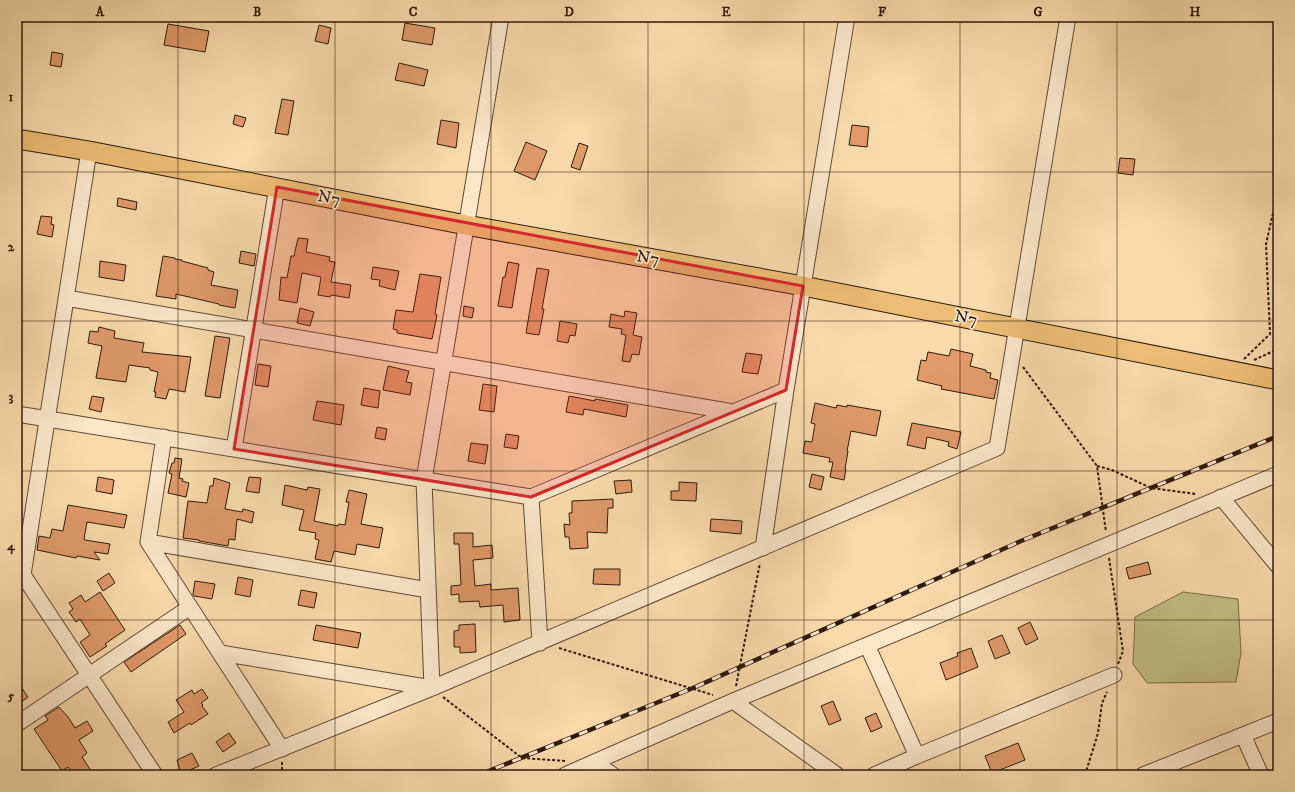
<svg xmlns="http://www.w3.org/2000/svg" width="1295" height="792" font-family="'IM FELL DW Pica',serif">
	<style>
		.green { fill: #c2be85; stroke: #786c48 }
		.building { fill: #e09a6c; stroke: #2e1a0a }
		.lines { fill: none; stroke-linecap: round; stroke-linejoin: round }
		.minor-casing { stroke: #604a32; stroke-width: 17 }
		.major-casing { stroke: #2e1a0a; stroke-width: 21 }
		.path { stroke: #2e1a0a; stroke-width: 2; stroke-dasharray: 3 2; stroke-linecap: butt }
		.minor { stroke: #fae7c8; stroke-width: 15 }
		.major { stroke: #ecbd76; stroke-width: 19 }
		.rail-casing { stroke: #2e1a0a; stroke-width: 4.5 }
		.rail { stroke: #fae7c8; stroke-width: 3; stroke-dasharray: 9; stroke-linecap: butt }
		.marked { fill: #d62828; fill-opacity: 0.2; stroke: #d62828; stroke-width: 3; stroke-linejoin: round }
		.grid { fill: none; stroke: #2e1a0a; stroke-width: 1; stroke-opacity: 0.55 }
		.labels { text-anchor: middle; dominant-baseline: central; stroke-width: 3.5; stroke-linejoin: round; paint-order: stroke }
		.street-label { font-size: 17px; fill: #2e1a0a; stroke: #fae7c8 }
		.neatline { fill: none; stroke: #2e1a0a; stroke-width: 1.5 }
		.grid-label { font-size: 13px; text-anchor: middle; font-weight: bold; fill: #2e1a0a }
	</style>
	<rect width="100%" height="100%" fill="#f8daab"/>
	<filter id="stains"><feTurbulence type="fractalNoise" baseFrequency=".005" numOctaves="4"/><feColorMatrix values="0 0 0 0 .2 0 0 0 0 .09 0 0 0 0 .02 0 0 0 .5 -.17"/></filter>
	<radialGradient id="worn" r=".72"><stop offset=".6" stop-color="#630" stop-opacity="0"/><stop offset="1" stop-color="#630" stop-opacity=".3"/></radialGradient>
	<!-- green -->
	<path class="green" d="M1183,592l55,7 3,54 -5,29 -89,1 -14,-19 2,-47z"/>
	<!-- building -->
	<path class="building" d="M405,23l30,5 -3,17 -30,-5z
		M168,24l41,7 -4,21 -41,-7z
		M319,25l12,3 -3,16 -13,-3z
		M52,52l11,2 -2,13 -11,-2z
		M399,63l29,7 -4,16 -29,-6z
		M282,99l12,2 -6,34 -13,-2z
		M235,115l11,3 -3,9 -10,-3z
		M441,120l18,3 -3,25 -19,-4z
		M852,125l17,2 -2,20 -18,-2z
		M526,142l21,9 -12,29 -21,-9z
		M579,143l9,3 -8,24 -9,-3z
		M1120,158l15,1 -2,16 -15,-2z
		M118,198l19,4 -1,8 -19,-4z
		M41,216l11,1 -1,7 3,1 -2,12 -15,-3z
		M298,238l10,1 -2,13 24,5 -1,4 6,1 -4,20 20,3 -2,13 -18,-3 -1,2 -12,-2 3,-18 -19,-4 -5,30 -18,-3 2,-23 6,1 4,-22h3z
		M241,251l15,3 -2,12 -15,-3z
		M163,256l12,2v1l7,1v1l26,7v2l6,2 -3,13 27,5 -3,18 -16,-3v-1l-43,-10v5l-20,-3z
		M100,261l26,4 -2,16 -25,-4z
		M508,262l11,2 -7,44 -14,-2 5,-29h2z
		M373,267l26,4 -4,19 -16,-4 1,-6 -9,-1z
		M537,268l12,2 -7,39h2l-5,26 -13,-2z
		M420,274l21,3 -6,37 2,1 -5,24 -35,-6v-3l-4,-1 3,-19 17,2z
		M464,306l10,2 -2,10 -9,-2z
		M300,308l14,4 -4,14 -13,-3z
		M625,311l12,2 -4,22 9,2 -3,18 -7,-1 -2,8 -8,-1 4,-26 -5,-1 1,-5 -13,-2 2,-13 13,3z
		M560,321l17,3 -2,12 -5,-1 -2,8 -11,-2z
		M99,327l16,4 -1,7 30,5 -2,9 49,5 -6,35 -16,-3 -3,10 -11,-2 1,-5h-2l4,-20 -8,-2v-2l-21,-3 -3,17 -30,-4 6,-32 -14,-3 2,-12 8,1z
		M215,336l15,2 -10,60 -15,-2z
		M951,349l22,5 -3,12 16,4v2l5,1 -1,5 8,2 -4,19 -53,-10 1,-3 -25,-6 4,-20 5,1 2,-9 21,4z
		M746,353l16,2 -4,19 -16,-2z
		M258,364l13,2 -3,21 -13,-2z
		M388,366l21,5 -3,11 6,1 -2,12 -27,-5z
		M483,384l14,2 -3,26 -15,-2z
		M364,388l16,3 -2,17 -17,-3z
		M92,396l12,2 -3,14 -12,-3z
		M569,396l26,5v-2l33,6 -2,12 -42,-8 -1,6 -17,-3z
		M317,401l27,4 -3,20 -28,-5z
		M815,403l21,5 1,-3 10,2v-2l34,6 -5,25 -25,-5 -4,20h1l-3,18h1l-2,11 -14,-3 3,-15h-4l1,-4 -27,-5 2,-12 7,1 3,-18 -4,-1z
		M912,423l49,9 -4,17 -9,-3 1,-4 -22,-5 -2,12 -18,-4z
		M377,427l10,2 -2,11 -10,-2z
		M506,434l13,2 -2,13 -13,-2z
		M471,443l17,2 -3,19 -17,-3z
		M175,458l7,1 -3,19 4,1 -1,2 7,2 -3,14 -18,-4 4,-19 -3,-1 3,-10h2z
		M812,474l12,3 -3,13 -12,-3z
		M98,477l16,3 -2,14 -16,-3z
		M249,477l12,1 -2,15 -13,-2z
		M214,478l16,5 -5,26 17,3 1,-3 11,3 -2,11 -15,-4 -2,21 -6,-1 -1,7 -29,-5v-1l-16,-2 5,-37 19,2 3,-17h3z
		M631,480l1,12 -16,2 -2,-13z
		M679,482l18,1 -1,18 -25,-1v-9h8z
		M285,485l22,5 1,-3 12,2 -6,32 24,5 1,-2 6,1 4,-23h-3l3,-12 18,4 -6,30 22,4 -4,20 -22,-4 -2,11 -21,-4 -3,11 -16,-3 4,-19 -4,-1 1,-6 -17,-3 5,-20 -22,-5z
		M613,499v9h-5l-1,25 -20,-1 1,16 -18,1 -1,-12h-4l-1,-13 6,1 -1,-12h3v-12z
		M68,505l59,10 -3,13 -37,-6 -3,17 1,1 25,4 -2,10 -14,-2 6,8 -23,-4 -1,2 -39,-8 2,-14 11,2 2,-9 11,2z
		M711,519l31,2 -1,13 -31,-3z
		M454,533h19v14l19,-2 1,13 -20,2 2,26 16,-2v6l27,-2 2,32 -16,2 -1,-17 -23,2 -1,-6 -20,1v-8l-8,1v-9l10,-1 -2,-41h-5z
		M1148,562l3,12 -22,5 -3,-11z
		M594,569h26v16l-27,-1z
		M109,573l6,10 -12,8 -6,-10z
		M238,577l15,3 -3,17 -15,-3z
		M195,581l20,3 -3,15 -18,-3 -1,-2z
		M301,590l16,3 -3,15 -16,-3z
		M100,592l25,38 -20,14 2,2 -17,11 -10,-15 10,-7 -10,-16 -4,3 -7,-10 4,-3 -4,-6 12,-8 4,7z
		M1030,622l8,17 -12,6 -8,-17z
		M475,624l1,28 -16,1v-6h-6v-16l5,-1v-5z
		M180,625l6,9 -55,38 -7,-10z
		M316,625l45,8 -3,15 -45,-8z
		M1002,635l8,18 -15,6 -7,-18z
		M971,648l7,19 -32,13 -6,-17 18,-7 -1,-3z
		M17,681l11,16 -11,8z
		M202,689l6,9 -7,5 2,2 -1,1 6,8 -17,11 -1,-2 -16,10 -6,-11 16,-10 -8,-12 16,-10 2,4z
		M833,701l8,19 -12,5 -8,-19z
		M59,707l9,10 7,11 12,-7 6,10 -14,9 8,13 -5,4 12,18h-21l-5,-8 -6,4 -28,-42 14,-9 -3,-4z
		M876,713l6,14 -11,5 -6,-14z
		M229,733l7,10 -13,9 -7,-10z
		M1018,743l7,17 -33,13 -7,-17z
		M192,753l7,13 -18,8 -4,-14z"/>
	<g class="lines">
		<defs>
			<path id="minor" d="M89,151l-66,424 132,200
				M66,298l667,114
				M17,414l514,83 255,-107
				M164,437l-16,105 134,207
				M234,449l43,-262
				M531,497l9,146
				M1221,497l57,69
				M148,542l280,48
				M763,548l23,-158 61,-373
				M867,645l50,111
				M220,653l212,35 -8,-208 77,-463
				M733,701l104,74
				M17,724l173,-117
				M1243,735l18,40
				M595,763l18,12
				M216,775l216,-87 565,-240 71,-431
				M565,775l168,-74 545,-227
				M874,775l43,-19 197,-81
				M1143,775l135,-54"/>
			<path id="major" d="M17,139l72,12 377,74 337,61 475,94"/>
		</defs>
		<!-- minor casing -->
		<use href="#minor" class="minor-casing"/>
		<!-- major casing -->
		<use href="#major" class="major-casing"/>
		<!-- path -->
		<path class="path" d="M1244,359l26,-25 -4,-90 12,-53
			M1254,360l24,-11
			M1023,367l74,99 9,66
			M1097,466l15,4 39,18 45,6
			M1109,558l14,93 -5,13
			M559,648l154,47
			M736,686l24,-123
			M443,697l79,61 44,3
			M282,762v13
			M1085,775l13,-42 4,-30 5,-11"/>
		<!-- minor -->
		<use href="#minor" class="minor"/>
		<!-- major -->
		<use href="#major" class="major"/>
		<defs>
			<path id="rail" d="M479,775l214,-87 328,-147 257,-105"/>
		</defs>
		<!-- rail casing -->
		<use href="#rail" class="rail-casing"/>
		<!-- rail -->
		<use href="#rail" class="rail"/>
	</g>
	<!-- marked area -->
	<path class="marked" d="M277,187l526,99 -17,104 -255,107 -297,-48z"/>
	<!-- grid -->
	<path class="grid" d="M178,17v758M335,17v758M491,17v758M648,17v758M804,17v758M960,17v758M1117,17v758M17,172h1261M17,321h1261M17,471h1261M17,620h1261"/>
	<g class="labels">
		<!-- street labels -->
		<g class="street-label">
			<text transform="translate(329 198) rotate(11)">N7</text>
			<text transform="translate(648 258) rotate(10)">N7</text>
			<text transform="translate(966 318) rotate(11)">N7</text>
		</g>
	</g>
	<!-- margin -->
	<rect width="1295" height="792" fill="none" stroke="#f8daab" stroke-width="44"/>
	<rect x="22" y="22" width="1251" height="748" class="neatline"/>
	<g class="grid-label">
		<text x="100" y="16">A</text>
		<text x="257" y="16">B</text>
		<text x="413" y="16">C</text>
		<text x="569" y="16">D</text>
		<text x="726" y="16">E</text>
		<text x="882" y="16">F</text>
		<text x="1038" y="16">G</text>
		<text x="1195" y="16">H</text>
		<text x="11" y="101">1</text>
		<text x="11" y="251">2</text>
		<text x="11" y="401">3</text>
		<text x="11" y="550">4</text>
		<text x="11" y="700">5</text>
	</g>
	<rect width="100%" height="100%" filter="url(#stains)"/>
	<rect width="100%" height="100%" fill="url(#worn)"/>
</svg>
